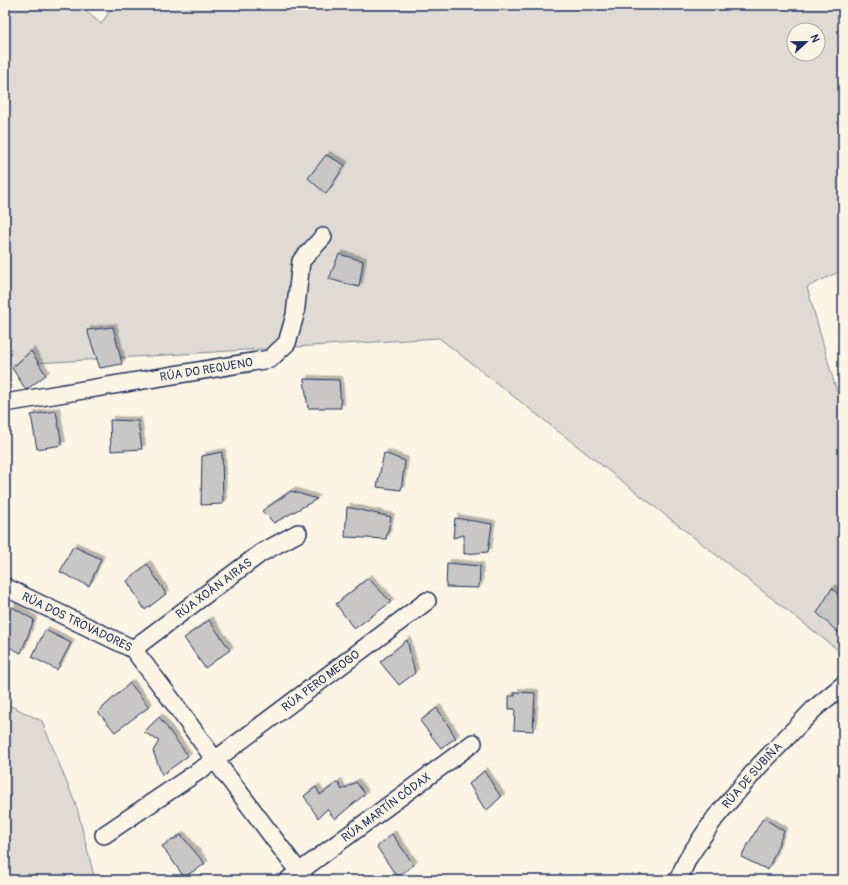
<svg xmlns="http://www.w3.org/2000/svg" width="848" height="885" font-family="Pangolin,sans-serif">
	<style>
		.green { fill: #dfdbd4; stroke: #7d8599; fill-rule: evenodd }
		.building { fill: #c8c7c6; stroke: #1b2f5e; filter: url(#shadow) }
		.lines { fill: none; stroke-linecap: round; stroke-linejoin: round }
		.minor-casing { stroke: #1b2f5e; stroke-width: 20 }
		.minor { stroke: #fcf5e5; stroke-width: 17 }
		.labels { text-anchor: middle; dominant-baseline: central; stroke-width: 3; stroke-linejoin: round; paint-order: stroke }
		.street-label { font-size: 12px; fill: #1b2f5e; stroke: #fcf5e5 }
	</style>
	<defs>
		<filter id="shadow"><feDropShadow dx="3.5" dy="-3.5" stdDeviation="0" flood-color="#0004"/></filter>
	</defs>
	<rect width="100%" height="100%" fill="#fcf5e5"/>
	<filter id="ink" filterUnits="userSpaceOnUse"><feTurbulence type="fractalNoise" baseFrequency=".025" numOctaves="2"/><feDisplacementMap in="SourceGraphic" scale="8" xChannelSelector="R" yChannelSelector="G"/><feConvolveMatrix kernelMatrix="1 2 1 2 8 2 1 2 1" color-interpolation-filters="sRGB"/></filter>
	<g filter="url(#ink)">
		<!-- green -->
		<path class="green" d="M5,5h74l22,19 13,-19h729v265l-36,17 36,127v240l-404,-316 -434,27zM794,30h24v24h-24z
			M5,703l37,18 35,87 18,72h-90z"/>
		<!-- building -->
		<path class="building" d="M326,155l19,10 -19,29 -18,-16z
			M339,254l24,7 -4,26 -30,-8z
			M113,327l9,37 -22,4 -13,-38z
			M31,351l15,24 -20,15 -14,-22z
			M304,379l35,1 2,28h-33z
			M56,411l6,34 -25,4 -6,-34z
			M110,420l28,1 4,28 -31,2z
			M222,452l1,52 -22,1 1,-49z
			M384,453l21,8 -4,29 -24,-3z
			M291,491l26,8 -43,24 -12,-12z
			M347,507l44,10 -5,22 -41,-2z
			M455,518l37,6 -4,28 -24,2v-19l-11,3z
			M73,546l28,13 -12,27 -29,-14z
			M447,563l33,3 -1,22 -33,-1z
			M147,564l19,30 -21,16 -18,-29z
			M368,578l23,24 -37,27 -18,-25z
			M832,588l11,12v37l-26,-24z
			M12,607l22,13 -13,33 -16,-8v-27z
			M209,620l21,30 -25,18 -21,-30z
			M45,630l26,13 -14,27 -25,-13z
			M407,640l8,33 -16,12 -19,-23z
			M130,683l19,24 -34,25 -17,-20z
			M515,692l20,1 -2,38 -19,-1 1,-21h-6v-13h6z
			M437,708l19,30 -15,10 -21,-27z
			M159,717l29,39 -26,19 -9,-24 6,-10 -15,-9z
			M484,771l17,26 -15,14 -17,-27z
			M338,782l4,8 14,-8 9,12 -30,25 -8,-10 -9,9 -14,-22 12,-9 4,8z
			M763,818l21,13 -16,39 -27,-13z
			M392,834l22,31 -17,12 -20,-30z
			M181,835l24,29 -21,13 -22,-31z"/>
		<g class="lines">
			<defs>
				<g id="minor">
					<path id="s1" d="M5,403l265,-44 17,-16 8,-28 6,-54 22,-24"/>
					<path id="s2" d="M5,587l128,62 38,50 44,61 90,120"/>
					<path id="s3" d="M133,649l128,-96 37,-20"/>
					<path id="s4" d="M104,835l111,-75 212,-159"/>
					<path id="s5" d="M288,880l185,-137"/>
					<path id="s6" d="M678,880l10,-22 27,-40 44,-52 55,-57 29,-24"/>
				</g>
			</defs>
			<!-- minor casing -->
			<use href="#minor" class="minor-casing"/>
			<!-- minor -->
			<use href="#minor" class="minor"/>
		</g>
	</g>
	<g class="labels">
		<!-- street labels -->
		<g class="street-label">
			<text stroke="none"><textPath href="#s1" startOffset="204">RÚA DO REQUENO</textPath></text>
			<text stroke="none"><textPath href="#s3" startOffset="101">RÚA XOÁN AIRAS</textPath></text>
			<text stroke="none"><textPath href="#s2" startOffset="80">RÚA DOS TROVADORES</textPath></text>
			<text stroke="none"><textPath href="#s4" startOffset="266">RÚA PERO MEOGO</textPath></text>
			<text stroke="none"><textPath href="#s6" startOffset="129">RÚA DE SUBIÑA</textPath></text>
			<text stroke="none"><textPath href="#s5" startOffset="122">RÚA MARTÍN CÓDAX</textPath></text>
		</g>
	</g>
	<!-- margin -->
	<rect width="848" height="885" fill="none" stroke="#fcf5e5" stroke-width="20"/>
	<rect x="10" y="10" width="828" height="865" fill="none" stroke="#1b2f5e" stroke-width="1.5" filter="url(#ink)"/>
	<!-- north arrow -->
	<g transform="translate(806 42) rotate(68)"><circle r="19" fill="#fcf5e5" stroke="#a2a6af"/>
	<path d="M0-3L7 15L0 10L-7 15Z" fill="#1b2f5e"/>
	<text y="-6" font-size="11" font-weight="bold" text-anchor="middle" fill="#1b2f5e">N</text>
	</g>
</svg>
